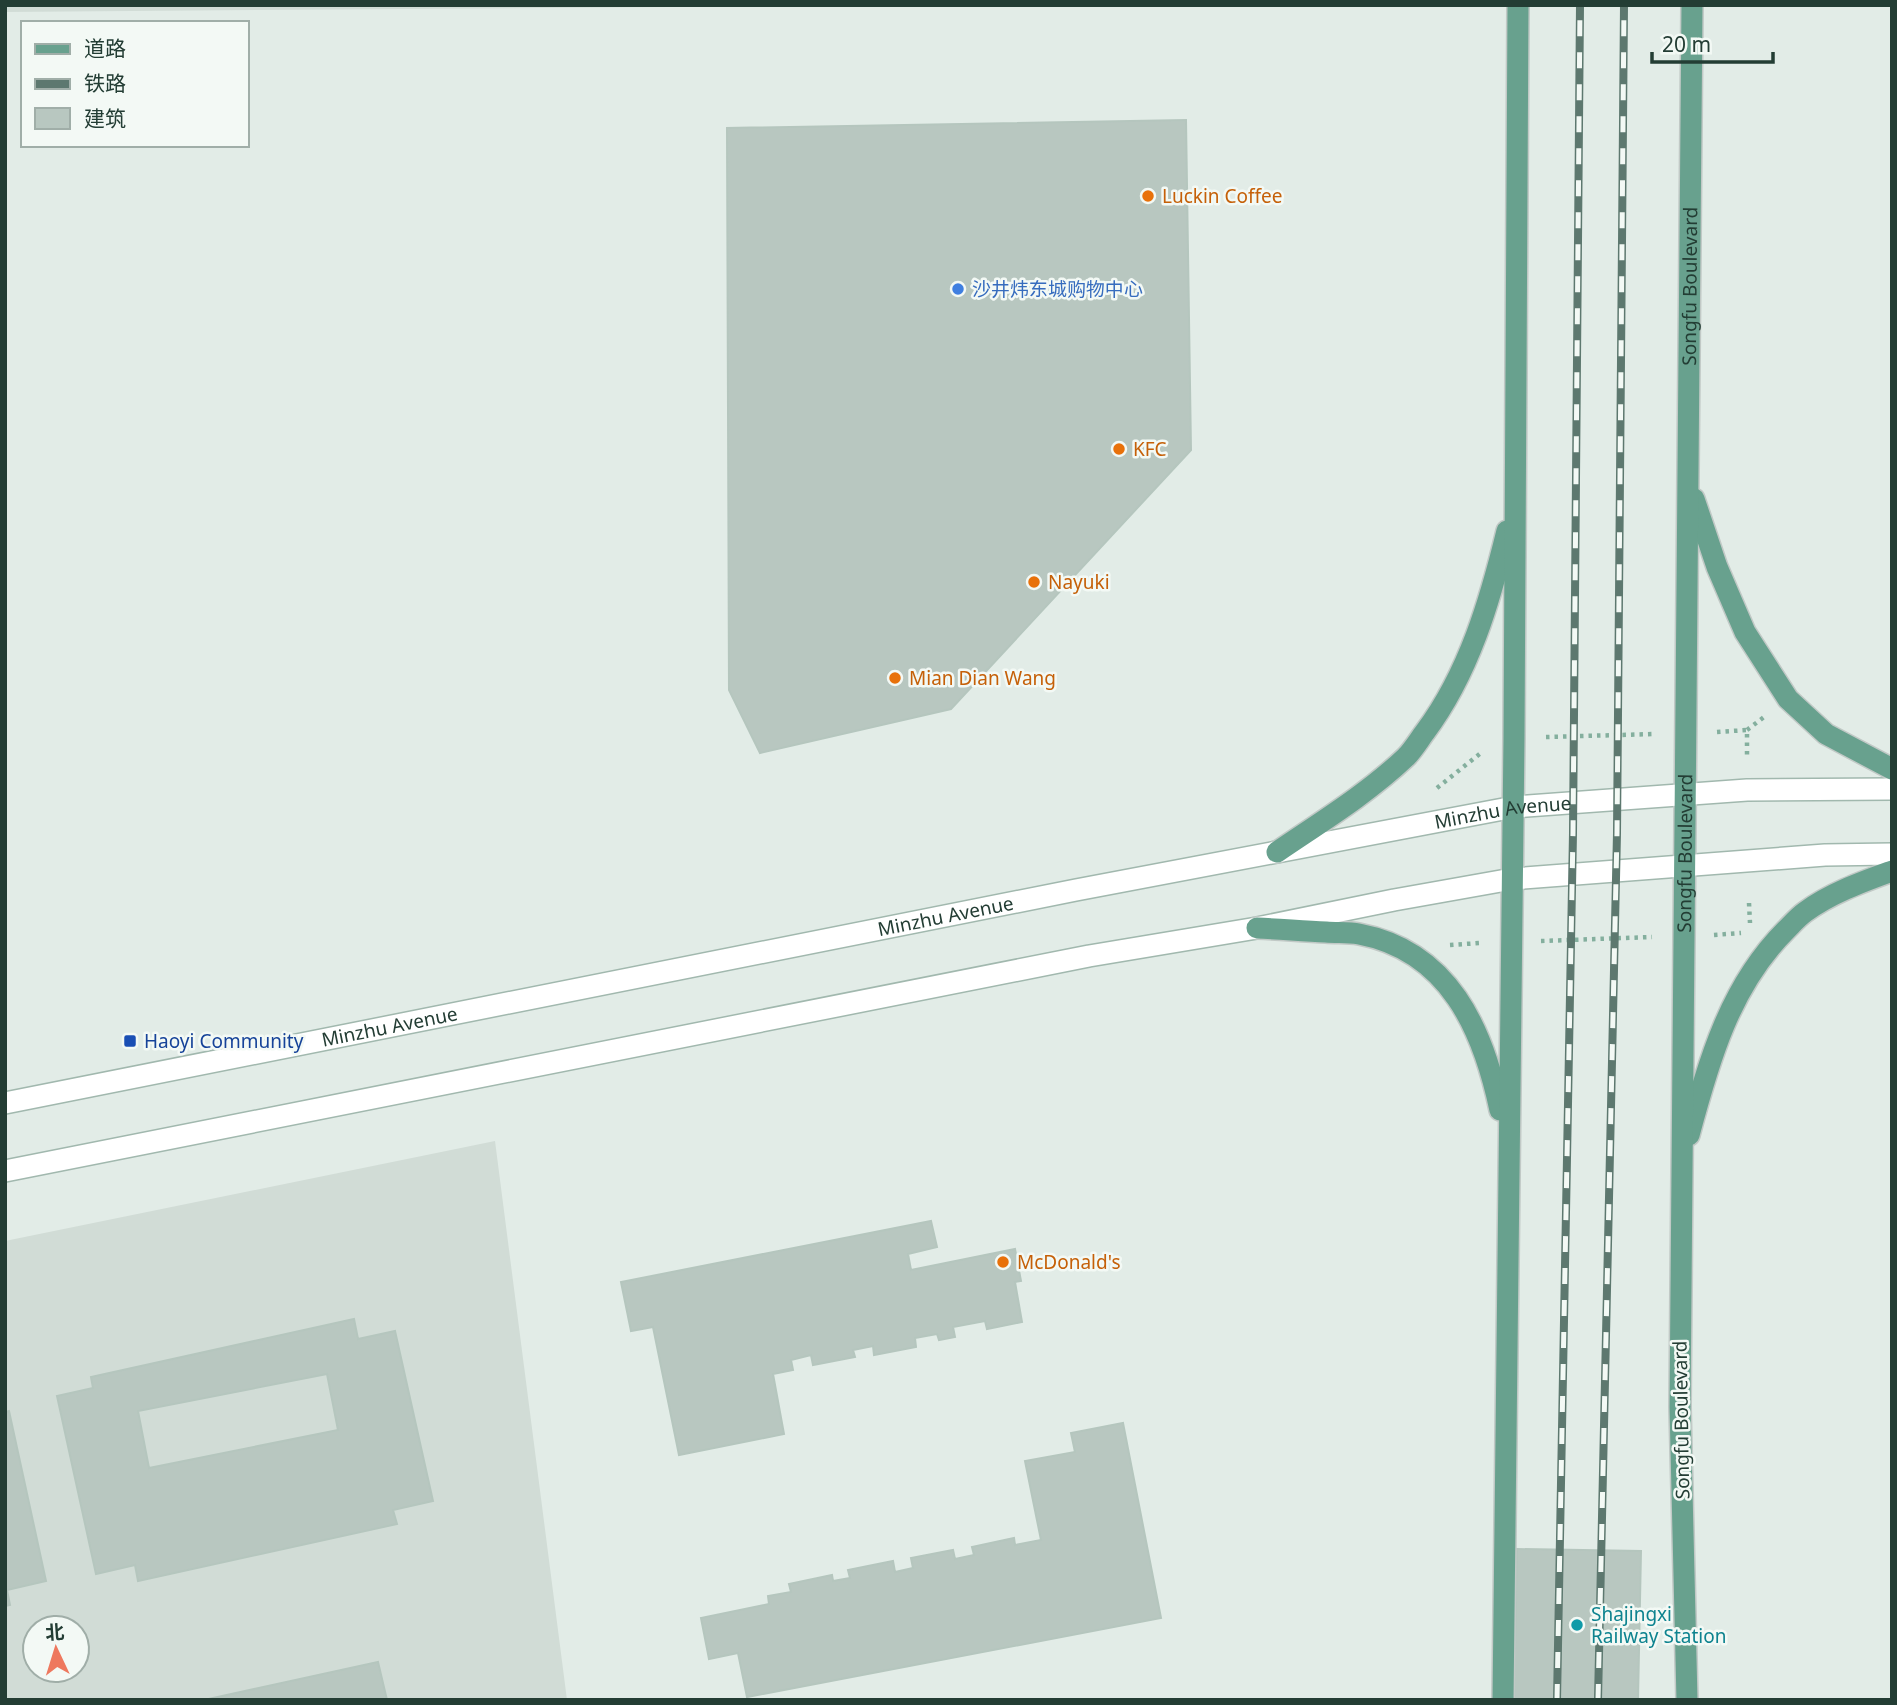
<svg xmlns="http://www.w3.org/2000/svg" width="1897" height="1705" font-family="'Noto Sans','Noto Sans SC',sans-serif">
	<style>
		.built { fill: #d1dcd6; fill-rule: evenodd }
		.building { fill: #b8c7c0; stroke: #b5c6be; stroke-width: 2; fill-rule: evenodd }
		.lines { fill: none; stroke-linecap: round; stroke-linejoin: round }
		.secondary-casing { stroke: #a1b8ae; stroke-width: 24 }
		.primary-casing { stroke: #c1c9c6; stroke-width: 24 }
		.path { stroke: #84af9e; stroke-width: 4.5; stroke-dasharray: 3.5 5; stroke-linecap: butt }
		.secondary { stroke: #fff; stroke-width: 21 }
		.primary { stroke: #68a18e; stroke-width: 21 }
		.rail-casing { stroke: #5d786f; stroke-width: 8 }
		.rail { stroke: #f3f9f5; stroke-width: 5; stroke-dasharray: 16; stroke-linecap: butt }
		.food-dot { fill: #e8710a; stroke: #f3f9f5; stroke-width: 2.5 }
		.shop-dot { fill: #3f7fe0; stroke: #f3f9f5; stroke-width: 2.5 }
		.transit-dot { fill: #1a4fb4; stroke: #f3f9f5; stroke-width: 2.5 }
		.culture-dot { fill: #0f9aa8; stroke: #f3f9f5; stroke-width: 2.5 }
		.labels { text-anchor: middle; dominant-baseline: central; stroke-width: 5; stroke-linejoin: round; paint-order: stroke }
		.food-label { font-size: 19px; fill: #c56008; stroke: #f3f9f5; text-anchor: start }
		.street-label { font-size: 19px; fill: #233d34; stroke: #f3f9f5 }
		.shop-label { font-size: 19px; fill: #366cbe; stroke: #f3f9f5; text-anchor: start }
		.transit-label { font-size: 19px; fill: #164399; stroke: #f3f9f5; text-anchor: start }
		.culture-label { font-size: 19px; fill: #0d838f; stroke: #f3f9f5; text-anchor: start }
	</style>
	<rect width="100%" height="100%" fill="#e2ece7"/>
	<!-- built -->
	<path class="built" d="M5,5h926l-926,7z
		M495,1141l72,559h-562v-459zM35,1628h42v42h-42z"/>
	<!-- building -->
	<path class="building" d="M1186,120l5,330 -240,259 -191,44 -31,-63 -2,-562z
		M931,1221l6,26 -29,7 3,16 104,-21 6,32 -6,1 7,40 -35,7 -2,-8 -32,6 2,10 -16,3 -2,-6 -22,4 1,9 -42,8 -1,-9 -20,4 2,7 -42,8 -2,-10 -20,5 2,10 -20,4 11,60 -105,21 -26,-128 -22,4 -10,-49z
		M354,1319l4,20 37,-8 38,170 -40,9 4,14 -259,57 -3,-16 -39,9 -39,-178 36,-8 -2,-11zM327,1374l11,56 -189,38 -11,-57z
		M9,1411l37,170 -39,9 3,15 -5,1v-194z
		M1123,1423l38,195 -414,79 -9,-44 -29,6 -8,-41 68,-14 -1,-8 23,-4 -2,-8 43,-9 1,6 17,-3 -2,-8 45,-9 2,11 18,-4 -2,-10 42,-8 2,9 19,-4 -2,-8 42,-9 1,7 26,-5 -16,-79 50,-9 -4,-19z
		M1517,1549l124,2 -3,149h-124z
		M378,1662l9,38h-183z"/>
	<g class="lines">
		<defs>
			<g id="secondary">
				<path id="s1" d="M5,1103l1071,-213 438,-83 233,-17 145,-1"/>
				<path d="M5,1171l1084,-215 168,-28 137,-28 118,-21 313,-24 67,-1"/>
			</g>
			<g id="primary">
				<path d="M1694,499l23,68 28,65 43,67 38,35 66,35"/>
				<path d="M1277,852c44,-30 90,-58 129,-95 7,-7 13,-17 19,-25 44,-59 65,-131 82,-201"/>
				<path d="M1257,928c23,1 46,3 69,4 11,1 22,0 33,2 90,17 124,95 141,176"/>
				<path d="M1689,1135c20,-75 41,-149 97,-205 6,-6 12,-13 19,-18 26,-19 57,-30 87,-41"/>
				<path d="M1503,1700l11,-962 4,-733"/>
				<path id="s2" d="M1687,1700l-7,-293 12,-1402"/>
			</g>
		</defs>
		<!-- secondary casing -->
		<use href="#secondary" class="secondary-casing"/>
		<!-- primary casing -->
		<use href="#primary" class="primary-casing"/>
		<!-- path -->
		<path class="path" d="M1747,730l17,-13
			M1717,732l30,-2v29
			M1546,737l110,-3
			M1437,788l45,-36
			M1749,903l1,20
			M1714,935l27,-2
			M1541,941l111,-4
			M1450,945l30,-2"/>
		<!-- secondary -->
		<use href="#secondary" class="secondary"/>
		<!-- primary -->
		<use href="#primary" class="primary"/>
		<defs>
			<path id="rail" d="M1557,1700l16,-867 7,-828
				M1598,1700l19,-867 7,-828"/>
		</defs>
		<!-- rail casing -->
		<use href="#rail" class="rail-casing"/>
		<!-- rail -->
		<use href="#rail" class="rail"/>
	</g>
	<!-- markers -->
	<g class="food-dot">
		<circle cx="1148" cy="196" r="7"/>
		<circle cx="1119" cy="449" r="7"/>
		<circle cx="1034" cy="582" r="7"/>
		<circle cx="895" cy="678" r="7"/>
		<circle cx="1003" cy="1262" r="7"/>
	</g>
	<circle class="shop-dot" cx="958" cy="289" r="7"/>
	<rect class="transit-dot" x="123" y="1034" width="14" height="14" rx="3.5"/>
	<circle class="culture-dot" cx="1577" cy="1625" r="7"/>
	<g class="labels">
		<!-- food labels -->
		<g class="food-label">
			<text x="1162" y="196">Luckin Coffee</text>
			<text x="1133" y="449">KFC</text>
			<text x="1048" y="582">Nayuki</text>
			<text x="909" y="678">Mian Dian Wang</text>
			<text x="1017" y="1262">McDonald's</text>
		</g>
		<!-- street labels -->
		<g class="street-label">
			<text stroke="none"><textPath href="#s2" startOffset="1414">Songfu Boulevard</textPath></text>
			<text stroke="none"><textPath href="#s1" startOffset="1526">Minzhu Avenue</textPath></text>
			<text stroke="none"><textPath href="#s2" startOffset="847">Songfu Boulevard</textPath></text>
			<text stroke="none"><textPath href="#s1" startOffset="959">Minzhu Avenue</textPath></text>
			<text stroke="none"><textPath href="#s1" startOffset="392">Minzhu Avenue</textPath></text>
			<text transform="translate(1681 1420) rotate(-91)">Songfu Boulevard</text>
		</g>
		<!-- shop labels -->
		<g class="shop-label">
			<text x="972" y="289">沙井炜东城购物中心</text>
		</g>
		<!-- transit labels -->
		<g class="transit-label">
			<text x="144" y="1041">Haoyi Community</text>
		</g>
		<!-- culture labels -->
		<g class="culture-label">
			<text x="1591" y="1614">Shajingxi<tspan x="1591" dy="22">Railway Station</tspan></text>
		</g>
	</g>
	<!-- border -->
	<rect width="1897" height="1705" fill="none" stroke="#233d34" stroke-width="14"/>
	<!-- legend -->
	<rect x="21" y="21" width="228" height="126" fill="#f3f9f5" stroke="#a0aea8" stroke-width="2"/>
	<rect x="35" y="44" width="35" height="10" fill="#68a18e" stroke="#a0aea8" stroke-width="2"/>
	<text x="84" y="56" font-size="21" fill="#233d34">道路</text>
	<rect x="35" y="79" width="35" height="10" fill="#5d786f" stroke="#a0aea8" stroke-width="2"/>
	<text x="84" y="91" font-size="21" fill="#233d34">铁路</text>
	<rect x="35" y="108" width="35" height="21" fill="#b8c7c0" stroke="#a0aea8" stroke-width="2"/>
	<text x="84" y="126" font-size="21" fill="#233d34">建筑</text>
	<!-- north arrow -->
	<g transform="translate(56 1649) rotate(356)"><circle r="33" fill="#f3f9f5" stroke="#a0aea8" stroke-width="2"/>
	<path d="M0-5L12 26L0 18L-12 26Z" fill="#ee785e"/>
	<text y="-10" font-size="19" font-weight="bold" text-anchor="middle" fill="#233d34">北</text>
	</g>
	<!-- scale -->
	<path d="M1652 52v10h121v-10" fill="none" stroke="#233d34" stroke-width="3.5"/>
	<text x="1662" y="52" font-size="21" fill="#233d34" stroke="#f3f9f5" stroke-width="5" paint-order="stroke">20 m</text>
</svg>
